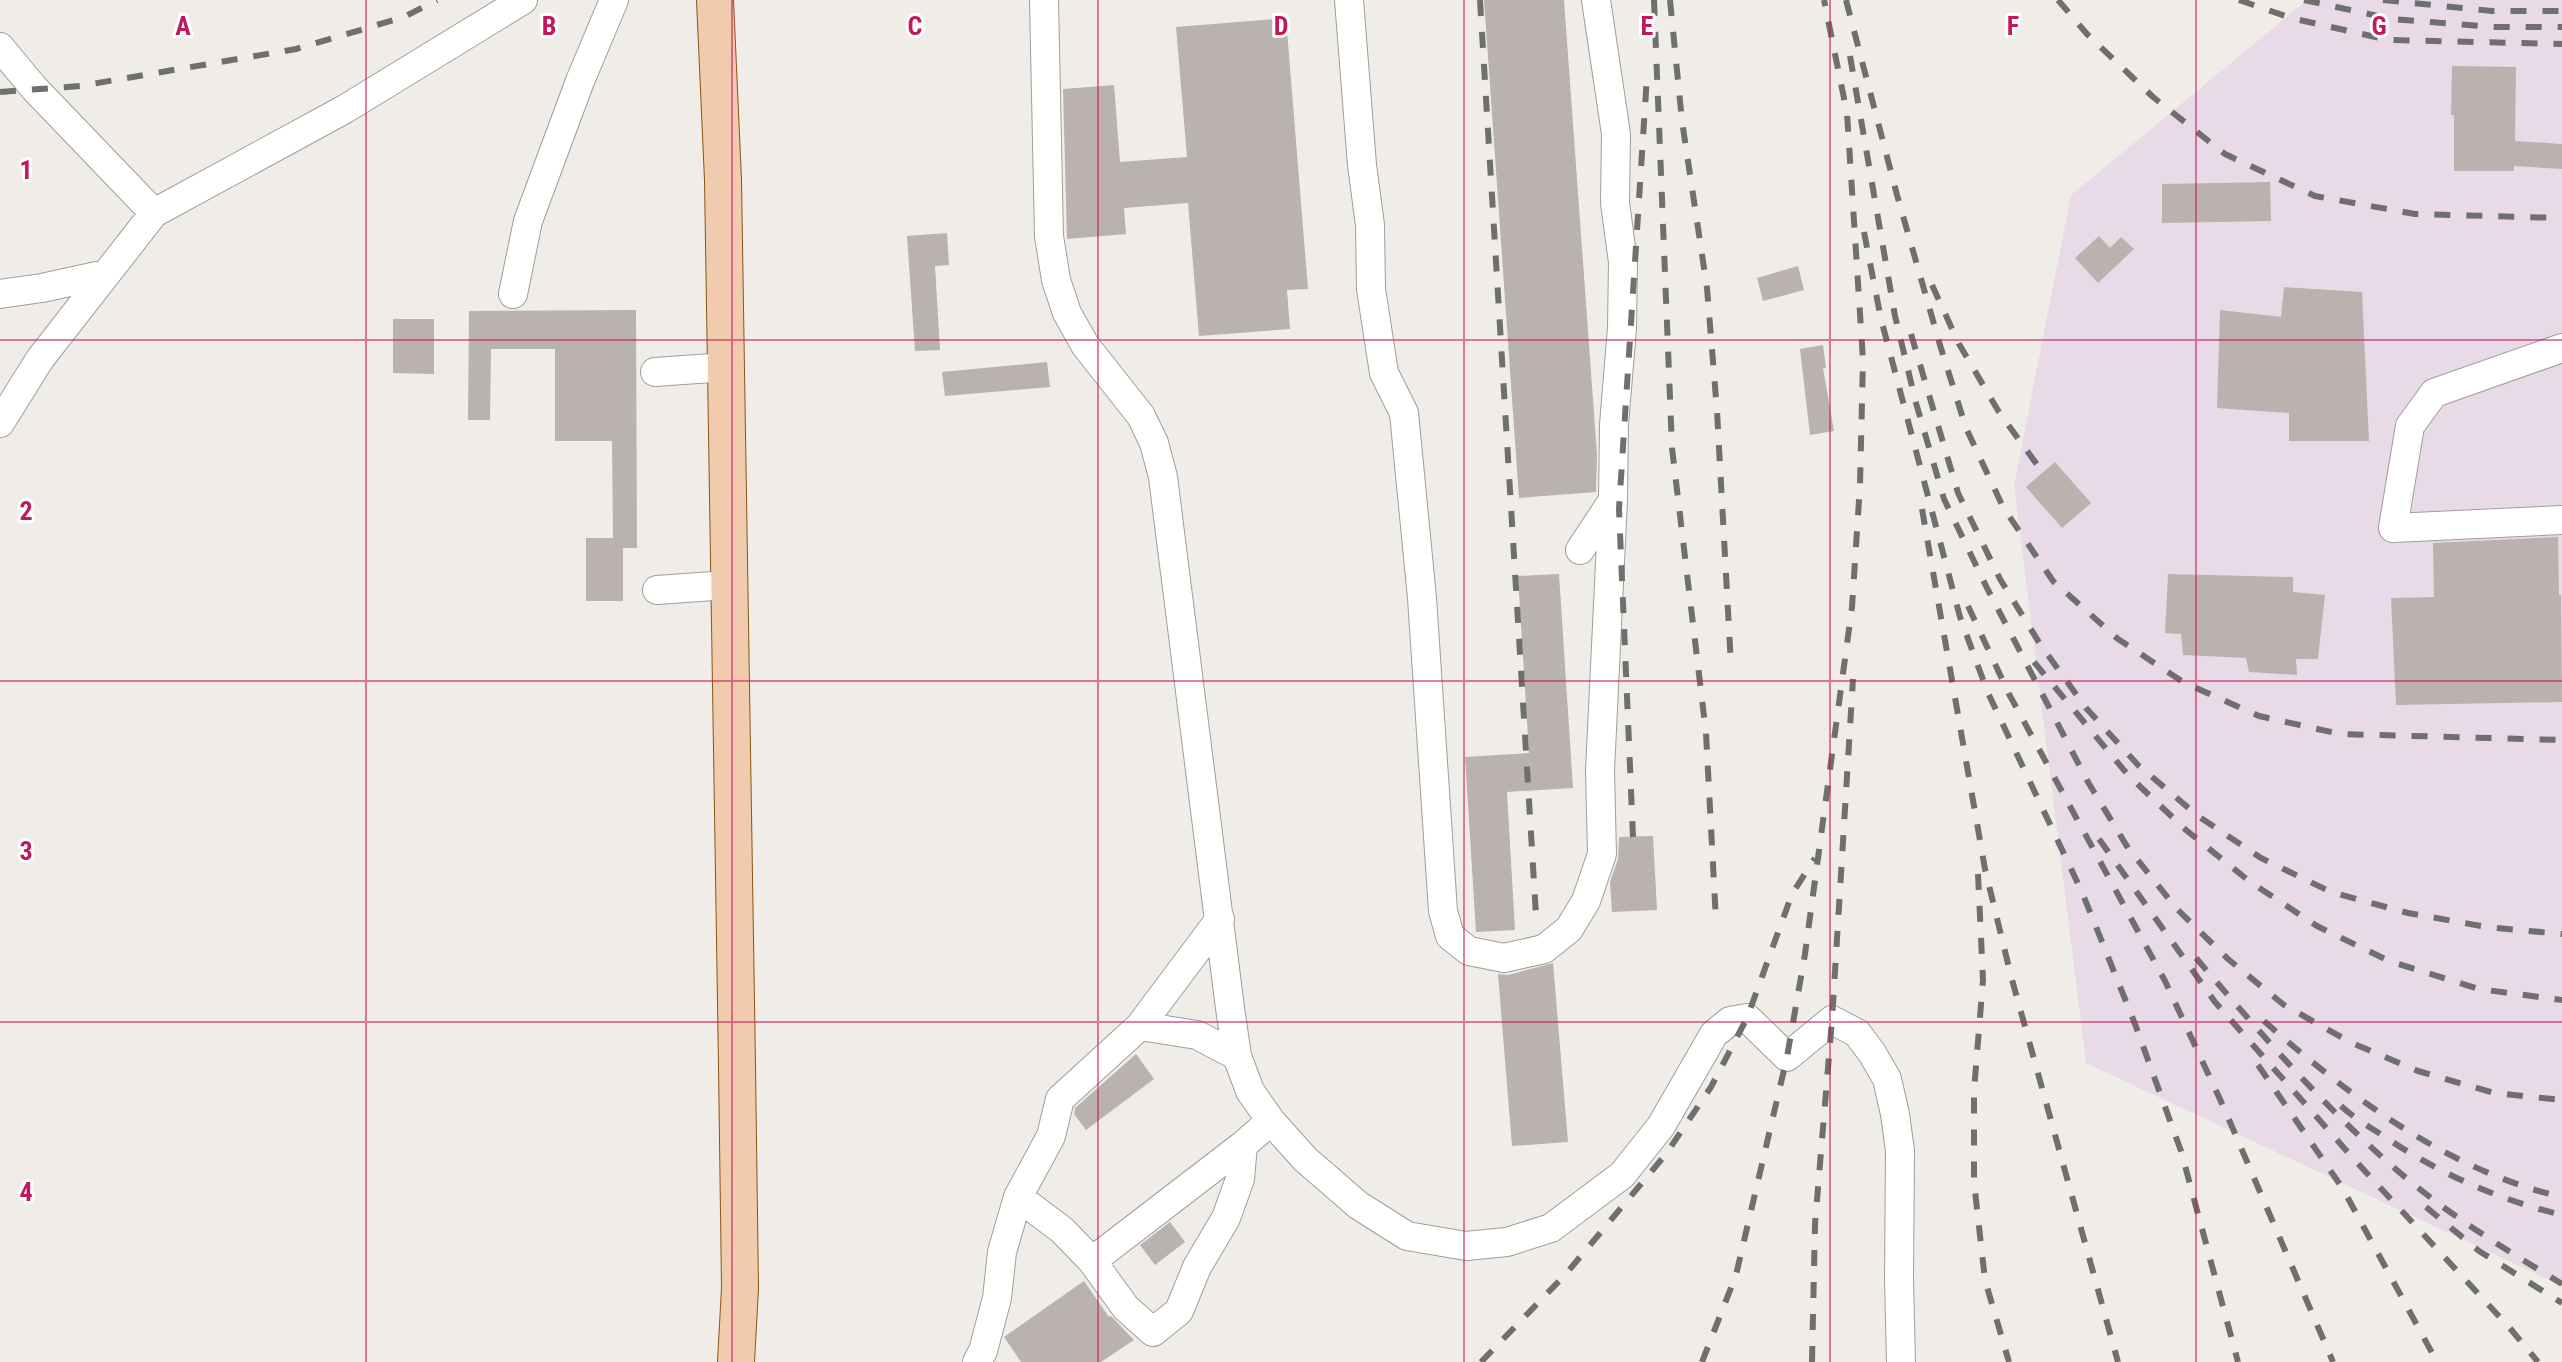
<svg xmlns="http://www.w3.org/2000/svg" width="2562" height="1362" font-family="'Roboto Condensed',sans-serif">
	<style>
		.industrial { fill: #e8dbe7 }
		.building { fill: #b9b2af }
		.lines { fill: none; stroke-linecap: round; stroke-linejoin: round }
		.minor-casing { stroke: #9e9e9e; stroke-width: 30 }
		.major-casing { stroke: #8a5513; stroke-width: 38 }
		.minor { stroke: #fff; stroke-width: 28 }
		.major { stroke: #f1cbad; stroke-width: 36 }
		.rail { stroke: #6f6f6f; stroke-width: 6; stroke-dasharray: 16 16; stroke-linecap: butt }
		.grid { fill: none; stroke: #c2185b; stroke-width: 2; stroke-opacity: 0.55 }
		.grid-label { font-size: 26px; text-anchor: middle; font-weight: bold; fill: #c2185b; stroke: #fff; stroke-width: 6; stroke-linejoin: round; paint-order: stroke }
	</style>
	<rect width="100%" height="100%" fill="#f0ede9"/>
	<!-- industrial -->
	<path class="industrial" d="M2307,0h255v1286l-476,-223 -72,-578 57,-290z"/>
	<!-- building -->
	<path class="building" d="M1484,0h80l33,455 -1,37 -77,6z
		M1286,18l22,271 -21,1 3,39 -91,7 -11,-133 -64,5 2,26 -59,5 -4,-150 51,-4 6,77 67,-5 -11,-130z
		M2452,66l64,1 -1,74 47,3v25l-48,-3v5h-60v-56h-3z
		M2270,182l1,39 -109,2v-39z
		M947,233l2,32 -14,1 5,84 -25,1 -8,-115z
		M2099,236l11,12 11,-11 13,12 -36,34 -23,-25z
		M1798,266l6,24 -41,11 -6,-23z
		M2284,287l78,5 7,149h-80v-28l-72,-5 3,-98 61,7z
		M636,310l1,238h-14v53h-37v-63h27l-1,-97h-57v-92h-64l-1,71h-22l1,-109z
		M393,319h41v55l-41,-1z
		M1823,345l3,23h-3l11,63 -24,4 -10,-86z
		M1047,362l3,25 -105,9 -3,-24z
		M2055,462l36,41 -29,25 -36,-41z
		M2558,537l1,58h2l1,107 -166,3 -5,-107 43,-1 -1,-54z
		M1559,574l14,214 -66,4 8,138 -39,2 -11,-175 64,-4 -11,-177z
		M2168,574l125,3v15l32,3 -7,64h-22l1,16 -48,-3 -3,-14 -63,-3 -2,-21 -16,-1z
		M1653,836l4,74 -45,2 -2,-30 8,-23 1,-22z
		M1553,963l15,179 -56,4 -14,-172 10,1z
		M1136,1054l18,25 -68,51 -12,-16 1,-6z
		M1170,1222l15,20 -30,23 -15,-20z
		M1084,1281l25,36 2,-1 23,24 -33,22h-80l-17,-25z"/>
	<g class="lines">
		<defs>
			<path id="minor" d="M1044,0l5,236 7,44 11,33 18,32 56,71 13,27 9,34 67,531 7,48 13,35 21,30 34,38 53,46 49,31 59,10 41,-4 44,-14 71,-53 39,-49 53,-92 16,-13 17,-3 40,39 45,-37 25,13 15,20 15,26 8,35 5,37 -1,128 2,83
				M1349,0l13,165 8,60 1,64 13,84 20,40 18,185 21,313 7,25 19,15 35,7 40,-9 25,-20 17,-28 16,-47 -2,-83 13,-271
				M0,47l34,41 120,125 191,-104 178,-109
				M0,294l42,-6 64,-14
				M513,294l15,-73 52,-140 34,-81
				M2562,348l-128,45 -24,33 -17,102 169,-8
				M655,372l71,-5
				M0,423l40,-64 114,-146
				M1580,550l33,-50 1,-75 8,-97 1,-66 -8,-59 1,-69 -20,-134
				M657,590l71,-5
				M1140,1026l57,9 40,21
				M1018,1197l44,33 30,31 151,-116 28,-24
				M1092,1261l34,47 27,24 26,-21 18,-44 29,-49 14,-39 3,-34
				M977,1362l6,-11 14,-53 5,-46 16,-55 33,-61 9,-37 80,-73 80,-107"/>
			<path id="major" d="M715,0l8,180 14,886 3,222 -4,74"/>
		</defs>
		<!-- minor casing -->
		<use href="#minor" class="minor-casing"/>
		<!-- major casing -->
		<use href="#major" class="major-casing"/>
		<!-- minor -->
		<use href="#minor" class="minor"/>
		<!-- major -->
		<use href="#major" class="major"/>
		<!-- rail -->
		<path class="rail" d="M1480,0l56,915
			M1654,0l18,448 34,285 10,188
			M1670,0l12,121 25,167 10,123 14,254
			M1846,0l51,195 43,150 26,83 37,79 50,74 65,58 65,43 76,34 81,18 222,6
			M2058,0l29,34 66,63 72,57 90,42 100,18 147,4
			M2239,0l52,18 98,22 173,4
			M2304,0l88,19 101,8h69
			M2383,0l109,11h70
			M1850,56l45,260 21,87 28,96 43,89 101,194 40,66 49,61 51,50 56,46 66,37 68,29 76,22 68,7
			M0,92l80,-6 216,-37 108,-32 33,-17
			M1864,232l17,87 79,298 28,76 94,199 53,132 46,127 57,211
			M1932,285l27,59 40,68 44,61
			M1911,334l47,159 42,86 40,65 46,64 52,57 60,51 63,42 70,34 77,21 79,14 75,7
			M1922,509l63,360 26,107 107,386
			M1968,606l41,88 156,287 59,127 109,254
			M2034,662l94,113 58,55 63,51 68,45 72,35 90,28 83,11
			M1633,837l-14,-328 28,-433
			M2099,839l116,163 137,155 157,170 29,35
			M1978,874l5,106 -9,111v91l11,98 24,82
			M2196,958c67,78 135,158 215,224 47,39 99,70 151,102
			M2264,1021c86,76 185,150 298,176
			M2258,1065l85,124 94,173
			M2341,1106c12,11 27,20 41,29 56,38 114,64 180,80
			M2426,1207l53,44 83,52
			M1481,1362l84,-87 101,-121 45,-67 36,-69 45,-124 23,-36
			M1702,1362l34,-87 51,-218 18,-103 47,-347 8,-122 3,-125 -16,-247 -23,-113
			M1812,1362l3,-138 17,-204 21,-341"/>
	</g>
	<!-- grid -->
	<path class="grid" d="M366,0v1362M732,0v1362M1098,0v1362M1464,0v1362M1830,0v1362M2196,0v1362M0,340h2562M0,681h2562M0,1022h2562"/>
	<g class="grid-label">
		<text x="183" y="35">A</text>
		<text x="549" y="35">B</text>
		<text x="915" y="35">C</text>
		<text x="1281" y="35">D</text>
		<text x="1647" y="35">E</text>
		<text x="2013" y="35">F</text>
		<text x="2379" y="35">G</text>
		<text x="26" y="179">1</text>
		<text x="26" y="520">2</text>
		<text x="26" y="860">3</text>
		<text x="26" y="1201">4</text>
	</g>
</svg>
